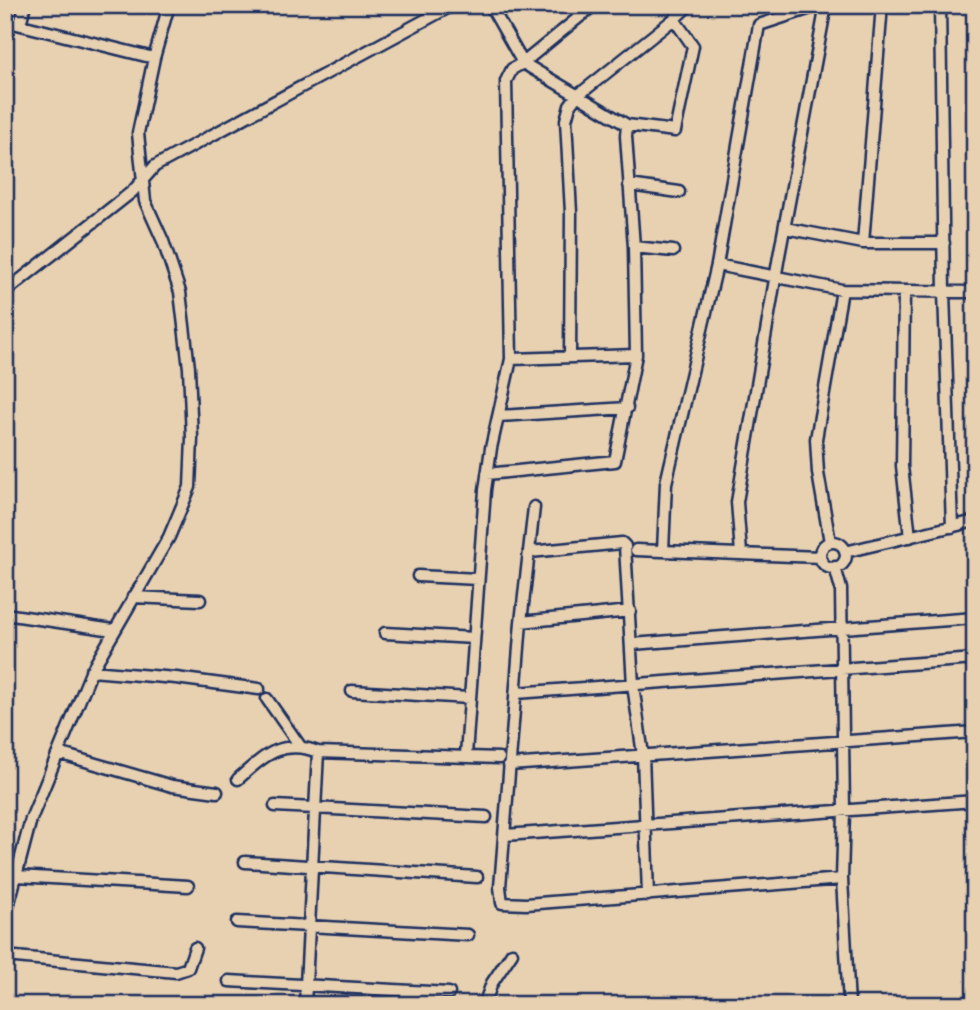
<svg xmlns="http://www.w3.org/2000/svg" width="980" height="1010" font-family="Mynerve,sans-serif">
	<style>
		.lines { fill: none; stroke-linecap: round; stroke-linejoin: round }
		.street-casing { stroke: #1b2f5e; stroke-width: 15 }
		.street { stroke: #e8d1b1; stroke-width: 10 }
	</style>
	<rect width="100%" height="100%" fill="#e8d1b1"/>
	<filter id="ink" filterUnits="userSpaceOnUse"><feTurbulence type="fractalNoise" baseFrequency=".0143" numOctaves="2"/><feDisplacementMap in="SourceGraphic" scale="14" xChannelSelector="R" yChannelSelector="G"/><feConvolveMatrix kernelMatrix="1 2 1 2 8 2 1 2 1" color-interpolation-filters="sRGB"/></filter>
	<g filter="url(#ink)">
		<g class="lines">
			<defs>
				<path id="street" d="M490,5l33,58 104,62 48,6 18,-85 -19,-27
					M940,5l4,287 8,235
					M5,21l149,37
					M20,24l5,-19
					M629,185l50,7
					M785,228l78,15h81
					M863,243l19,-238
					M634,247l39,4
					M717,265l125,25 133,2
					M5,292l128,-101 22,-25 298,-161
					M904,292l-2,174 8,71
					M570,356l1,-143 -5,-93 4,-15 6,-8 98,-78 15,-14
					M511,359l125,-4
					M499,416l128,-8
					M487,474l128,-13 21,-106 -2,-108 -8,-111 1,-11
					M534,507l-13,115 -21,265 2,16 24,1 316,-25
					M830,542l-12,-69 -2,-34 26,-149
					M820 555a13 13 0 1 1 26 0a13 13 0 1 1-26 0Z
					M636,550l184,7
					M663,551l3,-68 51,-218 42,-240 61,-20
					M530,552l92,-9 3,3 8,139 10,70 5,140
					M845,552l130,-31
					M741,553l-4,-51 42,-246 47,-251
					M835,567l6,22 3,222 -2,68 7,126
					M418,576l60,3
					M133,597l67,3
					M5,614l108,16
					M521,622l109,-11
					M385,633l89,5
					M632,644l343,-26
					M91,671l85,7 83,11
					M352,691l117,7
					M516,693l459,-34
					M267,699l33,47
					M58,753l114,33 45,6
					M466,755l19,-265 6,-42 20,-89 -5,-278 6,-12 11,-6 71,-58
					M509,765l466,-33
					M238,779c26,-23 44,-41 80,-27l181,6
					M275,806l211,11
					M505,835l470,-34
					M245,862l232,15
					M17,876l171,10
					M5,918l26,-99 61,-149 77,-133 21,-50 2,-49 -3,-70 -9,-76 -17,-51 -18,-40 -7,-68 16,-75 15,-53
					M237,922l231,13
					M5,956l171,16 12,-4 7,-20
					M229,981l220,12
					M305,1005l13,-253
					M484,1005l8,-22 20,-30"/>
			</defs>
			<!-- street casing -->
			<use href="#street" class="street-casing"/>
			<!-- street -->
			<use href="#street" class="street"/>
		</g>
	</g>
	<!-- margin -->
	<rect width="980" height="1010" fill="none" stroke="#e8d1b1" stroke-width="28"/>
	<rect x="14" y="14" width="952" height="982" fill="none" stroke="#1b2f5e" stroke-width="2.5" filter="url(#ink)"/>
</svg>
